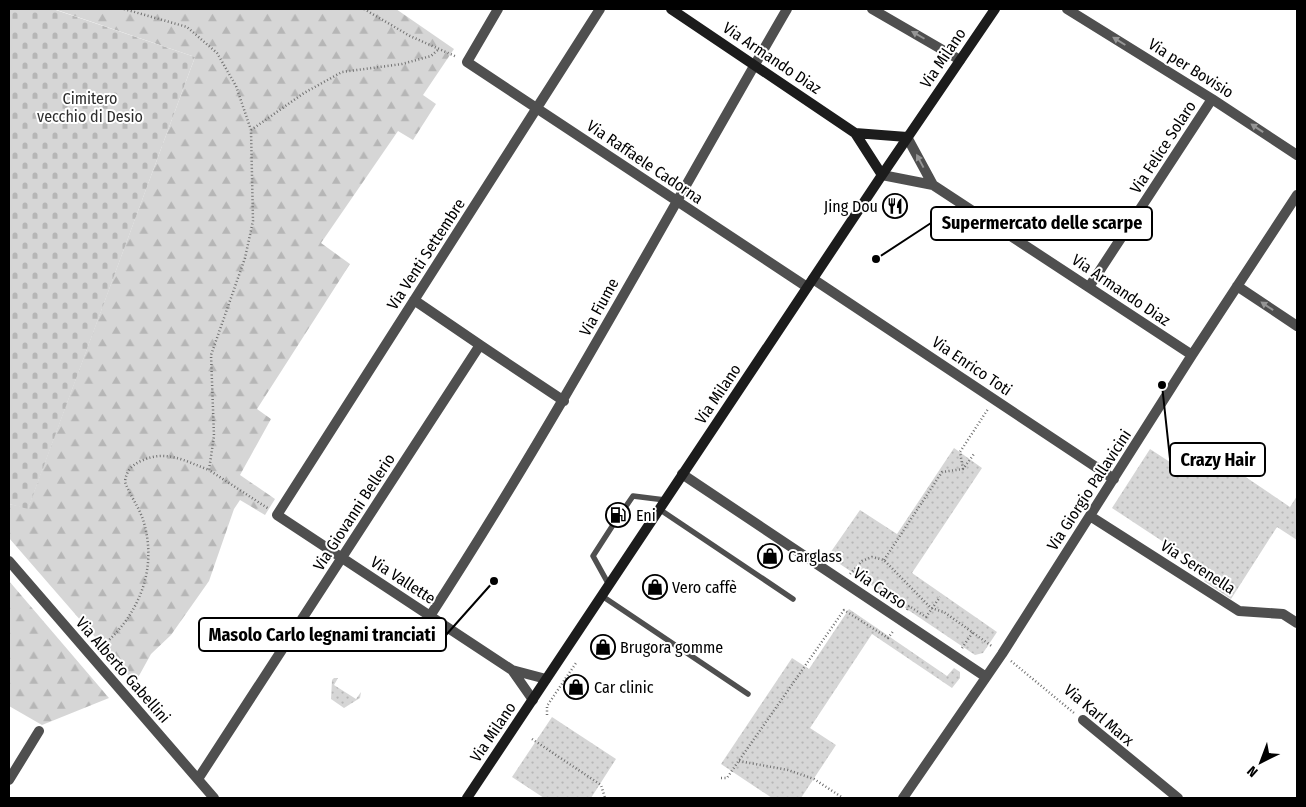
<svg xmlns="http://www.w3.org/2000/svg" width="1306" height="807" font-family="'Fira Sans Condensed',sans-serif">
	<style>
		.green { fill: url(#green-dots) }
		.forest { fill: url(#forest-firs) }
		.cemetery { fill: url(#cemetery-stones) }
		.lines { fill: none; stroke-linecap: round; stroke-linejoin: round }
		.path { stroke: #717171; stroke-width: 2.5; stroke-dasharray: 1 2.5; stroke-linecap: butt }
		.lane { stroke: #4f4f4f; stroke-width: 5.5 }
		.street { stroke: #4f4f4f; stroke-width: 10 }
		.secondary { stroke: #1c1c1c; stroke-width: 10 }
		.oneway { fill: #959595 }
		.labels { text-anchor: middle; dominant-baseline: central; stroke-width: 4; stroke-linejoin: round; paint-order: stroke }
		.street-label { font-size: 16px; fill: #000; stroke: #fff }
		.park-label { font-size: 16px; fill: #2d2d2d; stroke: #fff }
		.poi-label { font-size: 16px; fill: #000; stroke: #fff; text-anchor: start }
		.leader { fill: none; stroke: #000; stroke-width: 2 }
		.callout-dot { fill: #000; stroke: #fff; stroke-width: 2 }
		.callout { fill: #fff; stroke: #000; stroke-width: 2 }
		.callout-label { font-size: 18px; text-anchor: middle; font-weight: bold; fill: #000 }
	</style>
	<defs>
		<pattern id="green-dots" width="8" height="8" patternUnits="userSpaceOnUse" patternTransform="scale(1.25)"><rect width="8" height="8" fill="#d6d6d6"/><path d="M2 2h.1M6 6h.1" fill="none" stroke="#b6b6b6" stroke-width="1.8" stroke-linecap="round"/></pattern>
		<pattern id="forest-firs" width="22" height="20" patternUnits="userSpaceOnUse" patternTransform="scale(1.25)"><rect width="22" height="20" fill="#d6d6d6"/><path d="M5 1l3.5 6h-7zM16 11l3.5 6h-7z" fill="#b6b6b6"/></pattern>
		<pattern id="cemetery-stones" width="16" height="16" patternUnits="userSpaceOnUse" patternTransform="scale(1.25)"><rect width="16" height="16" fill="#d6d6d6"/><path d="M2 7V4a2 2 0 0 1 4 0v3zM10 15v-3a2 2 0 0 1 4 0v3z" fill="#b6b6b6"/></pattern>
	</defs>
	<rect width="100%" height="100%" fill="#fff"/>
	<!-- green -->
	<path class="green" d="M954,448l28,20 -70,105 85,59 -14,21 -8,2 -147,-99 32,-46 37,24z
		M1150,449l29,19 24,-5 7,-10 80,54 7,-11v44l-20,-13 -46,72 -27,-18 5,-9 -97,-64z
		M849,609l98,67 7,-8 6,4v6l-8,10 -80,-54 -62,94 26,17 -35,53h-29l-51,-34 71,-106 17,11z
		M334,678h4l-4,7 22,14 5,-7 -1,6 -16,10 -13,-9 1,-19z
		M552,717l64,42 -25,39h-47l-32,-21z"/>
	<!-- forest -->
	<path class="forest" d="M54,9h342l58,40 -31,46 13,9 -23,36 -15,-9 -77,112 29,21 -93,145 14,10 -31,56 35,24 -10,16 -25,-15 -6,9 -25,72 -38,54 -20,19 -16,29 -126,-145v-34l19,4 167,-451z
		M9,581l100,117 -67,27 -33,-19z"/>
	<!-- cemetery -->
	<path class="cemetery" d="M9,9h44l142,48 -167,452 -19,-5z"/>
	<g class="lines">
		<!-- path -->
		<path class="path" d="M124,9l63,18 30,26 19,33 15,44 2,91 -8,37 -34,97 3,81 -5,34 60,39
			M364,9l46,27 47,21
			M251,130l53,-37 38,-21 60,-8 29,-8 8,-7
			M963,469l-3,-17 28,-43
			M884,560l58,-88 21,-3 11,-15
			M850,574l12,-13 10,-4 12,3 47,48 13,4 49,35
			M907,610l2,-4 17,11 14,-20
			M962,648l11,-16
			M99,649c38,-31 59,-77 45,-126 -4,-15 -14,-27 -19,-41 1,-11 7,-17 16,-21 25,-12 44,0 68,9
			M1011,661l63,52
			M547,715v-9l29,-43
			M532,739l69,46 4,13
			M739,761l49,9 26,9 29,19
			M721,778h6l4,-6 113,-162 44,28 6,-8"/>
		<!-- lane -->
		<path class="lane" d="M659,509l134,90
			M622,512l11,-16 32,4
			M609,585l-16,-29 20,-31
			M602,596l146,98"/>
		<!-- street -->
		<path class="street" d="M498,9l-31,53 340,225
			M872,9l88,51
			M1067,9l145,90 85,56
			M907,137l26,48
			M882,175l51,10 259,170
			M813,279l301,200
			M1237,286l60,40
			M1089,287l123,-188
			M414,300l66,45
			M682,474l304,203
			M1090,516l149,95 44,3 14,9
			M9,561l205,237
			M430,616c128,-197 239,-404 357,-607
			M512,670l34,9
			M533,700l-21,-30 -235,-155 323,-506
			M1083,720l95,78
			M198,779l282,-434 84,56
			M9,780l30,-49
			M903,798l99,-144 190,-299 105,-160"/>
		<!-- secondary -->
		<path class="secondary" d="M671,9l184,124 27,42
			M855,133l52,4
			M467,798l415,-623 113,-166"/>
	</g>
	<!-- one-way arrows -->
	<defs><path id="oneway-solid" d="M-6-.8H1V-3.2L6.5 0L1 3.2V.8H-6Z" transform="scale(1.25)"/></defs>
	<g class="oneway">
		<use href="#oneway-solid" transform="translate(918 35) rotate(-150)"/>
		<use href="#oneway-solid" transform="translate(1119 41) rotate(-148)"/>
		<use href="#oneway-solid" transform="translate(1257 128) rotate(-146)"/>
		<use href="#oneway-solid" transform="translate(920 161) rotate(-118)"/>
		<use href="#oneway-solid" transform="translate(1267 306) rotate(-146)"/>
	</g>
	<!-- icons -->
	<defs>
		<symbol id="restaurant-ring" viewBox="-11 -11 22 22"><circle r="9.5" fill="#fff" stroke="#000" stroke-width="1.5"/><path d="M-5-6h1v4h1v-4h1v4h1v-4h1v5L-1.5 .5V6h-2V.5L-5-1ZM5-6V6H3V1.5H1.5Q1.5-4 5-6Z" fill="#000"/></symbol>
		<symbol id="fuel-ring" viewBox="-11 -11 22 22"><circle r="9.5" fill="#fff" stroke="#000" stroke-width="1.5"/><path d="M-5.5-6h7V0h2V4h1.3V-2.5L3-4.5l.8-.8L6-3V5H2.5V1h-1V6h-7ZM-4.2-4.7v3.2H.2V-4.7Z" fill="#000"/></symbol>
		<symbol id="shop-ring" viewBox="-11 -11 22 22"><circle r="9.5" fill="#fff" stroke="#000" stroke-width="1.5"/><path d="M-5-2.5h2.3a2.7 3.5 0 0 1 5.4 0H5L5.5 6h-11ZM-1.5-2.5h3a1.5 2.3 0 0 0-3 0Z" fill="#000"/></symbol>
	</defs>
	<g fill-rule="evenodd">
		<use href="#restaurant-ring" x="881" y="192" width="28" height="28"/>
		<use href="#fuel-ring" x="604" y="501" width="28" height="28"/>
		<use href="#shop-ring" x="756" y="542" width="28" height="28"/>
		<use href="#shop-ring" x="641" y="573" width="28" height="28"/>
		<use href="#shop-ring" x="589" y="633" width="28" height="28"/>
		<use href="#shop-ring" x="562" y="673" width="28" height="28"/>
	</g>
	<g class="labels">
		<!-- street labels -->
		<g class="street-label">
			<text transform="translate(772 58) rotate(34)">Via Armando Diaz</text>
			<text transform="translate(943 58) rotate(-56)">Via Milano</text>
			<text transform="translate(1191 68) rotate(32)">Via per Bovisio</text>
			<text transform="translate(1163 147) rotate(-57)">Via Felice Solaro</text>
			<text transform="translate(645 162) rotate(34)">Via Raffaele Cadorna</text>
			<text transform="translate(426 254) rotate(-57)">Via Venti Settembre</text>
			<text transform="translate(1121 290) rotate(34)">Via Armando Diaz</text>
			<text transform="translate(599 307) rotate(-61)">Via Fiume</text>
			<text transform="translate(972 366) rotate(34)">Via Enrico Toti</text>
			<text transform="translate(718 394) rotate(-56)">Via Milano</text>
			<text transform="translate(1089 490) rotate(-57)">Via Giorgio Pallavicini</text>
			<text transform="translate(354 512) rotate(-57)">Via Giovanni Bellerio</text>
			<text transform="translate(1198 567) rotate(33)">Via Serenella</text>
			<text transform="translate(403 580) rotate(33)">Via Vallette</text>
			<text transform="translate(880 588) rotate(34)">Via Carso</text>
			<text transform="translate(123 670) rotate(49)">Via Alberto Gabellini</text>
			<text transform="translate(1099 715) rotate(40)">Via Karl Marx</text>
			<text transform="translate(493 732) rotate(-56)">Via Milano</text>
		</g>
		<!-- park labels -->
		<g class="park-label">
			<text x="90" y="98">Cimitero<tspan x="90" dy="18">vecchio di Desio</tspan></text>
		</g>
		<!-- poi labels -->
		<g class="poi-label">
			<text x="878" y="206" text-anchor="end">Jing Dou</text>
			<text x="636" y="515">Eni</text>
			<text x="788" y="556">Carglass</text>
			<text x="672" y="587">Vero caffè</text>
			<text x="620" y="647">Brugora gomme</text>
			<text x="594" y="687">Car clinic</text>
		</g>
	</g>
	<!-- callouts -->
	<path class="leader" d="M876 259L931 223M1162 385L1170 459M494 581L446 635"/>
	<g class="callout-dot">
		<circle cx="876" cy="259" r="5"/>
		<circle cx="1162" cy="385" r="5"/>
		<circle cx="494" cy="581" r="5"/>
	</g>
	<g class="callout">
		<rect x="931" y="207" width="221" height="33" rx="5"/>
		<rect x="1170" y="443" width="95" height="33" rx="5"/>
		<rect x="199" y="618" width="247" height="33" rx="5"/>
	</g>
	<g class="callout-label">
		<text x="1042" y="229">Supermercato delle scarpe</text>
		<text x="1218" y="466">Crazy Hair</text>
		<text x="322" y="641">Masolo Carlo legnami tranciati</text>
	</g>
	<!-- border -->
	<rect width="1306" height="807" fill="none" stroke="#000000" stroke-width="20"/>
	<!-- north arrow -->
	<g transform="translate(1261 762) rotate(222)" stroke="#ffffff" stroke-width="4" paint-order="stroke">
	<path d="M0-4L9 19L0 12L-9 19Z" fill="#000000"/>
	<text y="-8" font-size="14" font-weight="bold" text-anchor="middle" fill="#000000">N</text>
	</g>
</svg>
